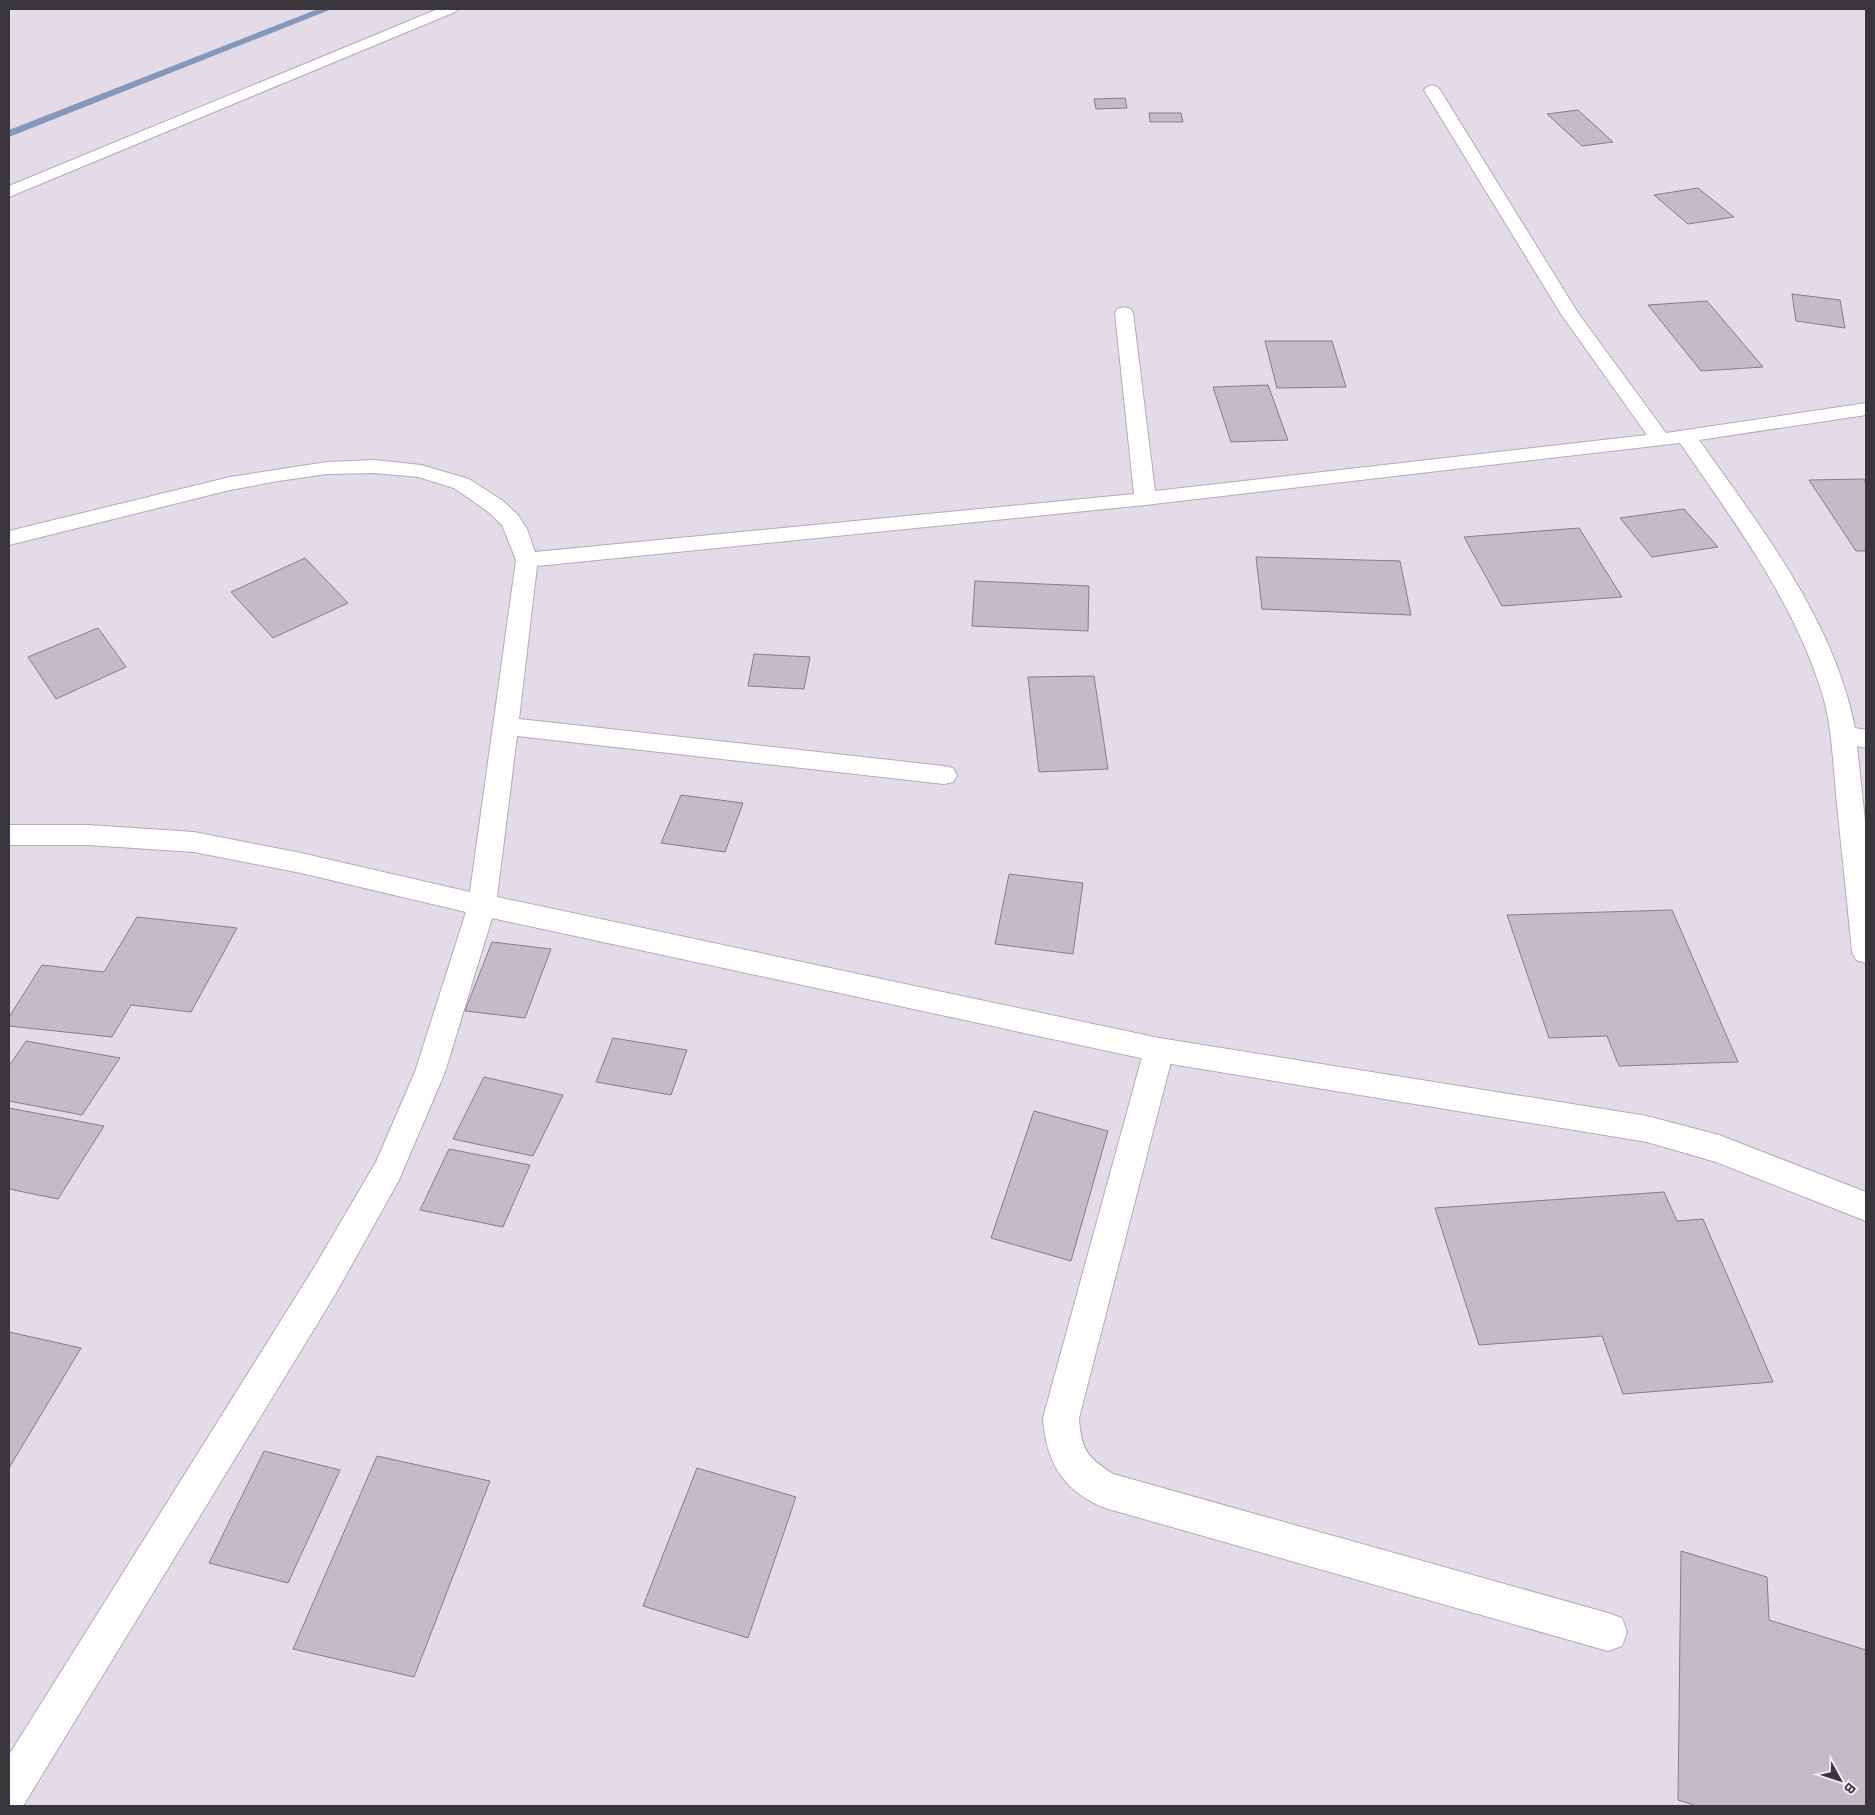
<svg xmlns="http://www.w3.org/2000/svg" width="1875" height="1815" font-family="Overpass,sans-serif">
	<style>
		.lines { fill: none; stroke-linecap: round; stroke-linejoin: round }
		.stream { fill: #8498bc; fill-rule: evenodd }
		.building { fill: #c3bbc7; stroke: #857e89 }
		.lane-casing { stroke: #b3abb7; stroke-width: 2 }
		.street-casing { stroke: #b3abb7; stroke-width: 2 }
		.secondary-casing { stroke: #b3abb7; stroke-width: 2 }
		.lane { fill: #fff; fill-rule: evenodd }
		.street { fill: #fff; fill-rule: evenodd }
		.secondary { fill: #fff; fill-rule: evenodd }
	</style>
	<rect width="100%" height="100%" fill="#e3dbe7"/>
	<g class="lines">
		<!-- stream -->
		<path class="stream" d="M318,9h14l-323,128v-7z"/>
	</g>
	<!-- building -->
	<path class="building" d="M1125,98l2,10 -31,1 -2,-10z
		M1578,110l35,32 -31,4 -35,-32z
		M1149,113h32l2,9h-33z
		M1698,188l36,29 -46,7 -34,-29z
		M1792,294l48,6 5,28 -49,-7z
		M1707,301l56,66 -62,4 -53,-66z
		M1265,341h67l14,46 -69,1z
		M1268,385l20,55 -57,2 -18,-55z
		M1864,479l2,4v68h-10l-47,-71z
		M1684,509l34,38 -66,10 -32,-39z
		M1579,528l43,69 -120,9 -38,-69z
		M1256,557l144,4 11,54 -149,-6z
		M305,558l43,45 -75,35 -42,-46z
		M975,581l114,5 -1,45 -116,-5z
		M98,628l28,39 -70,32 -28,-42z
		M754,654l56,3 -6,32 -56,-3z
		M1094,676l14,93 -69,3 -11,-95z
		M681,795l62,8 -18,49 -64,-9z
		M1009,874l74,9 -10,71 -78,-10z
		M1672,910l66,152 -119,4 -12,-30 -58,2 -42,-123z
		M137,917l100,11 -46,84 -60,-7 -19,32 -103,-11v-9l33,-52 62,7z
		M492,942l59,7 -26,69 -60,-7z
		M613,1038l74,12 -16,45 -75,-13z
		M26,1041l94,17 -38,57 -73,-14v-35z
		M484,1077l79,18 -30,61 -80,-17z
		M9,1108l95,18 -46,73 -49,-10z
		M1034,1111l74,20 -37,130 -80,-23z
		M449,1149l81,16 -27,62 -83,-17z
		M1664,1192l13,29 26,-2 70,163 -150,12 -21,-58 -123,9 -44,-137z
		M9,1332l72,16 -72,120z
		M264,1451l76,19 -52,113 -79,-20z
		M377,1456l113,25 -76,196 -121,-28z
		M697,1468l99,29 -48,141 -105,-32z
		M1681,1551l86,26 2,43 97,30v156h-169l-19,-6z"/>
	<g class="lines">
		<defs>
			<path id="lane" d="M1159,1038l10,3 5,9 -95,368c2,32 8,39 34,56l495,139 14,5 5,14 -5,14 -14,5 -503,-143c-42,-17 -59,-46 -62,-90l101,-368 5,-9z"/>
			<path id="street" d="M1432,85l5,2 3,3 138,223 88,120 200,-30v12l-167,25c62,88 135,180 156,288l11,2v18l-9,-2 9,84v133l-10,-3 -4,-8c-5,-53 -11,-106 -16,-158 -3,-32 -4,-64 -12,-94 -27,-95 -89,-177 -144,-257l-535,62 -608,61 -18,153 425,47 9,2 4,7 -4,7 -9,2 -427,-48 -20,161 662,141 488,78 72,19 147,57v29l-150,-59 -69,-20 -488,-80 -667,-144 -47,154 -46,108 -63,113 -313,513h-14v-51l303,-484 64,-109 39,-90 51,-160 -165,-39 -107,-21 -106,-7h-79v-20h79l106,7 107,21 169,39 46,-332 -14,-35 -15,-14 -33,-23 -36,-11 -43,-4 -48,1 -49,7 -48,9 -221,55v-14l221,-54 97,-15 48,-2 46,5 48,14 34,22 15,14 9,14 8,23 599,-58 -19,-181 2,-4 7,-2 7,2 2,4 22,178 492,-56 -86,-121 -137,-224 3,-3z"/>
			<path id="secondary" d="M438,9h19l-2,3 -446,185v-11z"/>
		</defs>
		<!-- lane casing -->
		<use href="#lane" class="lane-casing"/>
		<!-- street casing -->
		<use href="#street" class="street-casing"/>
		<!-- secondary casing -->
		<use href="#secondary" class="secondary-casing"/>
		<!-- lane -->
		<use href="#lane" class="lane"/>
		<!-- street -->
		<use href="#street" class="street"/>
		<!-- secondary -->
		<use href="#secondary" class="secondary"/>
	</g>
	<!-- border -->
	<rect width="1875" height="1815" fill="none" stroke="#39363b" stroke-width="20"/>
	<!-- north arrow -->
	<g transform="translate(1840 1780) rotate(130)" stroke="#f0e8f4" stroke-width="4" paint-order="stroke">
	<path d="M0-4L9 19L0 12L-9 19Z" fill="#39363b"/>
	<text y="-8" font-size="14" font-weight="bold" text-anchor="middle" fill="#39363b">B</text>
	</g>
</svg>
